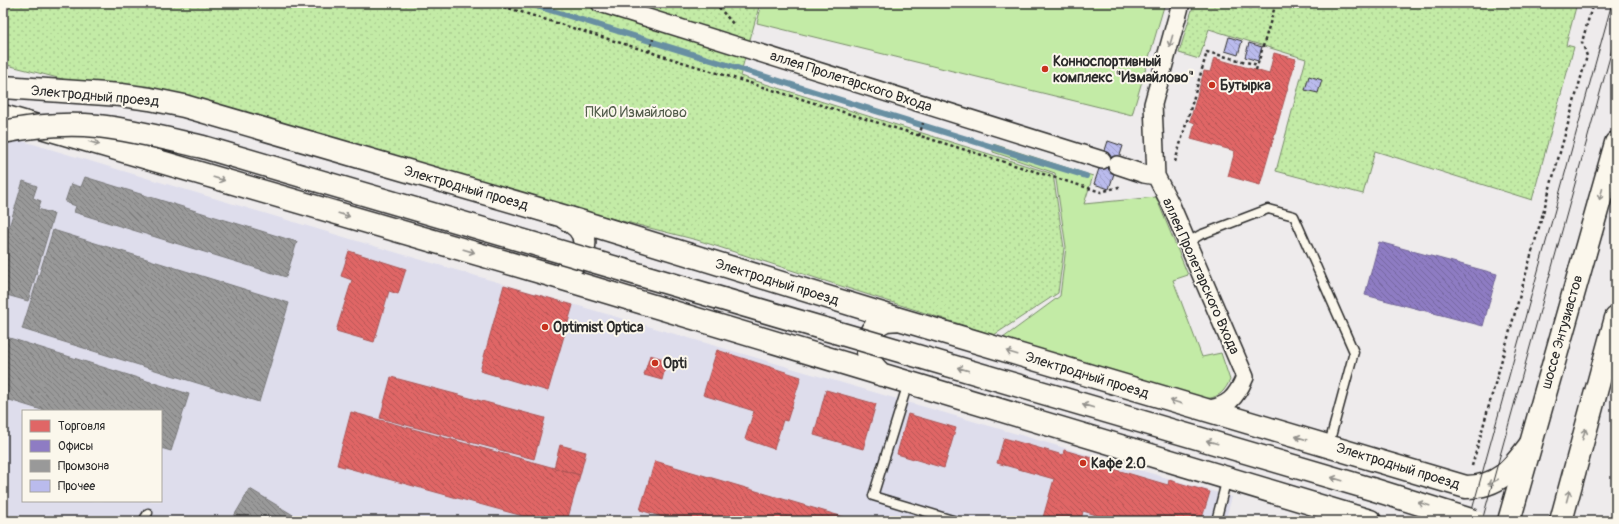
<svg xmlns="http://www.w3.org/2000/svg" width="1619" height="524" font-family="Pangolin,sans-serif">
	<style>
		.built { fill: #deddec; fill-rule: evenodd }
		.green { fill: #c3eba6; stroke: #778b68 }
		.park { fill: url(#park-dots); stroke: #778b68 }
		.shops { fill: url(#shops-back-hatch); stroke: #aa5454 }
		.offices { fill: url(#offices-back-hatch); stroke: #706495 }
		.industry { fill: url(#industry-back-hatch); stroke: #787878 }
		.lines { fill: none; stroke-linecap: round; stroke-linejoin: round }
		.stream { stroke: #688fa2; stroke-width: 6 }
		.building { fill: url(#building-back-hatch); stroke: #2b2b2b }
		.lane-casing { stroke: #2b2b2b; stroke-width: 11 }
		.street-casing { stroke: #2b2b2b; stroke-width: 20 }
		.secondary-casing { stroke: #2b2b2b; stroke-width: 25 }
		.primary-casing { stroke: #2b2b2b; stroke-width: 25 }
		.path { stroke: #2b2b2b; stroke-width: 2.5; stroke-dasharray: 3 3; stroke-linecap: butt }
		.lane { stroke: #fbf7ec; stroke-width: 8 }
		.street { stroke: #fbf7ec; stroke-width: 17 }
		.secondary { stroke: #fbf7ec; stroke-width: 22 }
		.primary { stroke: #fbf7ec; stroke-width: 22 }
		.tram { stroke: #2b2b2b; stroke-width: 1 }
		.primary-bridge-casing { stroke: #2b2b2b; stroke-width: 25; stroke-linecap: butt }
		.primary-bridge { stroke: #fbf7ec; stroke-width: 22 }
		.oneway { stroke: #93918c }
		.poi-dot { fill: #c8321e; stroke: #fbf7ec; stroke-width: 1.5 }
		.labels { text-anchor: middle; dominant-baseline: central; stroke-width: 4; stroke-linejoin: round; paint-order: stroke }
		.poi-label { font-size: 14px; font-weight: bold; fill: #2b2b2b; stroke: #fbf7ec; text-anchor: start }
		.street-label { font-size: 14px; fill: #2b2b2b; stroke: #fbf7ec }
		.park-label { font-size: 14px; fill: #515b4a; stroke: #fbf7ec }
	</style>
	<defs>
		<pattern id="park-dots" width="8" height="8" patternUnits="userSpaceOnUse"><rect width="8" height="8" fill="#c3eba6"/><path d="M2 2h.1M6 6h.1" fill="none" stroke="#a8ca8f" stroke-width="1.8" stroke-linecap="round"/></pattern>
		<pattern id="shops-back-hatch" width="6" height="6" patternUnits="userSpaceOnUse"><rect width="6" height="6" fill="#e06666"/><path d="M-1 5l2 2M0 0l6 6M5-1l2 2" fill="none" stroke="#b65454"/></pattern>
		<pattern id="offices-back-hatch" width="6" height="6" patternUnits="userSpaceOnUse"><rect width="6" height="6" fill="#8e7cc3"/><path d="M-1 5l2 2M0 0l6 6M5-1l2 2" fill="none" stroke="#74669f"/></pattern>
		<pattern id="industry-back-hatch" width="6" height="6" patternUnits="userSpaceOnUse"><rect width="6" height="6" fill="#999"/><path d="M-1 5l2 2M0 0l6 6M5-1l2 2" fill="none" stroke="#7d7d7d"/></pattern>
		<pattern id="building-back-hatch" width="6" height="6" patternUnits="userSpaceOnUse"><rect width="6" height="6" fill="#babbed"/><path d="M-1 5l2 2M0 0l6 6M5-1l2 2" fill="none" stroke="#a0a1cb"/></pattern>
	</defs>
	<rect width="100%" height="100%" fill="#eeebec"/>
	<filter id="ink" filterUnits="userSpaceOnUse"><feTurbulence type="fractalNoise" baseFrequency=".025" numOctaves="2"/><feDisplacementMap in="SourceGraphic" scale="8" xChannelSelector="R" yChannelSelector="G"/><feConvolveMatrix kernelMatrix="1 2 1 2 8 2 1 2 1" color-interpolation-filters="sRGB"/></filter>
	<g filter="url(#ink)">
		<!-- built -->
		<path class="built" d="M3,135l371,111 858,251 -7,24h-1222zM23,411h138v90h-138z"/>
		<!-- green -->
		<path class="green" d="M762,3h403l-33,112 -375,-92z
			M993,144l100,32 -9,28 72,-7 32,78 -15,5 29,77 19,-4 9,27c-9,19 -18,19 -38,19l-193,-58 61,-45 6,-49 -11,-74 -62,-21z"/>
		<!-- park -->
		<path class="park" d="M3,3h757l-20,73 313,98 11,74 -6,45 -64,42 -297,-95 -694,-176z
			M1194,3h383l-11,42 8,2 -42,153 -157,-49 -12,43 -87,-23 30,-112 -97,-30 -10,30 -20,-6z"/>
		<!-- shops -->
		<path class="shops" d="M1274,53l22,6 -36,126 -32,-9 7,-25 -44,-12 4,-16 -5,-2 14,-50 6,1 4,-14 55,16z
			M349,251l57,18 -8,25 -9,-3 -15,51 -38,-11 16,-51 -11,-4z
			M504,285l69,20 -25,86 -68,-20z
			M717,350l84,27 -14,44 -4,-1 -9,29 -29,-10 9,-28 -51,-16z
			M650,355l17,5 -5,20 -18,-5z
			M391,377l154,41 -11,41 -154,-41z
			M826,390l50,14 -13,45 -49,-14z
			M351,412l229,63 -13,46h-26l-204,-56z
			M908,414l48,14 -12,40 -47,-14z
			M1004,438l59,17 1,-5 31,9 -2,4 75,22 1,-5 41,12 -8,26 -7,-2 -2,5h-77l-33,-10 -2,10h-39l12,-42 -57,-16z
			M560,445l26,7 -6,23 -26,-7z
			M655,461l202,60h-181l-36,-11z"/>
		<!-- offices -->
		<path class="offices" d="M1379,242l118,32 -14,52 -118,-31z"/>
		<!-- industry -->
		<path class="industry" d="M85,177l212,65 -11,35 -212,-65 2,-6 -11,-4 6,-18 10,3z
			M23,181l14,5 -4,12 8,3 -3,8 16,5 -26,87 -25,-7v-47z
			M53,230l236,73 -30,99 -237,-73z
			M3,336l186,58 -18,57 -10,-3v-37h-116l-42,-13z
			M250,489l53,32h-72z"/>
		<g class="lines">
			<!-- stream -->
			<path class="stream" d="M527,3l559,173"/>
		</g>
		<!-- building -->
		<path class="building" d="M1229,37l13,4 -4,14 -13,-4z
			M1249,43l13,4 -4,14 -13,-4z
			M1309,76l13,4 -4,13 -13,-3z
			M1108,141l15,5 -14,43 -15,-5z"/>
		<g class="lines">
			<defs>
				<path id="lane" d="M1187,243l13,-8 68,-26 26,7 60,136 -25,92
					M908,383l-35,113 83,25
					M143,521l5,-8
					M1216,521l11,-43"/>
				<path id="street" d="M600,3l502,157
					M1181,3l-28,101 3,72 15,29 74,172c-9,21 -17,30 -41,33
					M1117,165l27,9 12,2"/>
				<path id="secondary" d="M3,87l118,8 29,4 34,7 379,110 336,103 567,168c33,0 46,-18 64,-42
					M3,116l547,159 820,246
					M565,218c27,14 24,34 2,52
					M882,375c-3,-3 -8,-7 -10,-11 -8,-15 -5,-36 12,-43 4,-2 11,-1 15,-2"/>
				<path id="primary" d="M1509,521l107,-378
					M1561,521l55,-203"/>
			</defs>
			<!-- lane casing -->
			<use href="#lane" class="lane-casing"/>
			<!-- street casing -->
			<use href="#street" class="street-casing"/>
			<!-- secondary casing -->
			<use href="#secondary" class="secondary-casing"/>
			<!-- primary casing -->
			<use href="#primary" class="primary-casing"/>
			<!-- path -->
			<path class="path" d="M492,3l609,189 21,-6
				M715,3l20,23
				M649,52l4,-13
				M1256,70l20,-67
				M919,136l4,-13
				M1175,162l32,-110 51,13
				M1472,466l115,-410 -5,-14 11,-39"/>
			<!-- lane -->
			<use href="#lane" class="lane"/>
			<!-- street -->
			<use href="#street" class="street"/>
			<!-- secondary -->
			<use href="#secondary" class="secondary"/>
			<!-- primary -->
			<use href="#primary" class="primary"/>
			<!-- tram -->
			<path class="tram" d="M1469,521l143,-518
				M1482,521l134,-486"/>
			<defs>
				<path id="primary-bridge" d="M3,132c30,-6 64,-9 95,-6 35,4 70,13 105,21l1172,343 99,31"/>
			</defs>
			<!-- primary-bridge casing -->
			<use href="#primary-bridge" class="primary-bridge-casing"/>
			<!-- primary-bridge -->
			<use href="#primary-bridge" class="primary-bridge"/>
		</g>
		<!-- one-way arrows -->
		<defs><path id="oneway-shaft" d="M-6 0H5M1.5-3L5.5 0L1.5 3" fill="none" stroke-width="1.6" stroke-linecap="round" stroke-linejoin="round"/></defs>
		<g class="oneway">
			<use href="#oneway-shaft" transform="translate(1171 41) rotate(106)"/>
			<use href="#oneway-shaft" transform="translate(94 143) rotate(16)"/>
			<use href="#oneway-shaft" transform="translate(219 179) rotate(16)"/>
			<use href="#oneway-shaft" transform="translate(1601 194) rotate(106)"/>
			<use href="#oneway-shaft" transform="translate(344 215) rotate(16)"/>
			<use href="#oneway-shaft" transform="translate(469 251) rotate(16)"/>
			<use href="#oneway-shaft" transform="translate(1012 353) rotate(-163)"/>
			<use href="#oneway-shaft" transform="translate(963 369) rotate(-164)"/>
			<use href="#oneway-shaft" transform="translate(1176 402) rotate(-163)"/>
			<use href="#oneway-shaft" transform="translate(1088 406) rotate(-164)"/>
			<use href="#oneway-shaft" transform="translate(1584 434) rotate(-75)"/>
			<use href="#oneway-shaft" transform="translate(1301 438) rotate(-164)"/>
			<use href="#oneway-shaft" transform="translate(1212 442) rotate(-164)"/>
			<use href="#oneway-shaft" transform="translate(1337 479) rotate(-164)"/>
			<use href="#oneway-shaft" transform="translate(1493 482) rotate(152)"/>
			<use href="#oneway-shaft" transform="translate(1568 496) rotate(-75)"/>
			<use href="#oneway-shaft" transform="translate(1424 504) rotate(-163)"/>
		</g>
	</g>
	<!-- markers -->
	<g class="poi-dot">
		<circle cx="1045" cy="69" r="4"/>
		<circle cx="1212" cy="85" r="4"/>
		<circle cx="545" cy="327" r="4"/>
		<circle cx="655" cy="363" r="4"/>
		<circle cx="1083" cy="463" r="4"/>
	</g>
	<g class="labels">
		<!-- poi labels -->
		<g class="poi-label">
			<text x="1053" y="61">Конноспортивный<tspan x="1053" dy="16">комплекс "Измайлово"</tspan></text>
			<text x="1220" y="85">Бутырка</text>
			<text x="553" y="327">Optimist Optica</text>
			<text x="663" y="363">Opti</text>
			<text x="1091" y="463">Кафе 2.0</text>
		</g>
		<!-- street labels -->
		<g class="street-label">
			<text transform="translate(851 81) rotate(18)">аллея Пролетарского Входа</text>
			<text transform="translate(95 96) rotate(5)">Электродный проезд</text>
			<text transform="translate(466 188) rotate(16)">Электродный проезд</text>
			<text transform="translate(1201 276) rotate(66)">аллея Пролетарского Входа</text>
			<text transform="translate(777 282) rotate(17)">Электродный проезд</text>
			<text transform="translate(1562 332) rotate(-74)">шоссе Энтузиастов</text>
			<text transform="translate(1087 375) rotate(17)">Электродный проезд</text>
			<text transform="translate(1398 466) rotate(17)">Электродный проезд</text>
		</g>
		<!-- park labels -->
		<g class="park-label">
			<text x="636" y="112">ПКиО Измайлово</text>
		</g>
	</g>
	<!-- margin -->
	<rect width="1619" height="524" fill="none" stroke="#fbf7ec" stroke-width="16"/>
	<rect x="8" y="8" width="1603" height="508" fill="none" stroke="#2b2b2b" stroke-width="1.5" filter="url(#ink)"/>
	<!-- legend -->
	<rect x="22" y="410" width="140" height="92" fill="#fbf7ec" stroke="#a8a59f"/>
	<rect x="30" y="420" width="20" height="12" fill="#e06666" stroke="#a8a59f"/>
	<text x="58" y="430" font-size="12" fill="#2b2b2b">Торговля</text>
	<rect x="30" y="440" width="20" height="12" fill="#8e7cc3" stroke="#a8a59f"/>
	<text x="58" y="450" font-size="12" fill="#2b2b2b">Офисы</text>
	<rect x="30" y="460" width="20" height="12" fill="#999999" stroke="#a8a59f"/>
	<text x="58" y="470" font-size="12" fill="#2b2b2b">Промзона</text>
	<rect x="30" y="480" width="20" height="12" fill="#babbed" stroke="#a8a59f"/>
	<text x="58" y="490" font-size="12" fill="#2b2b2b">Прочее</text>
</svg>
